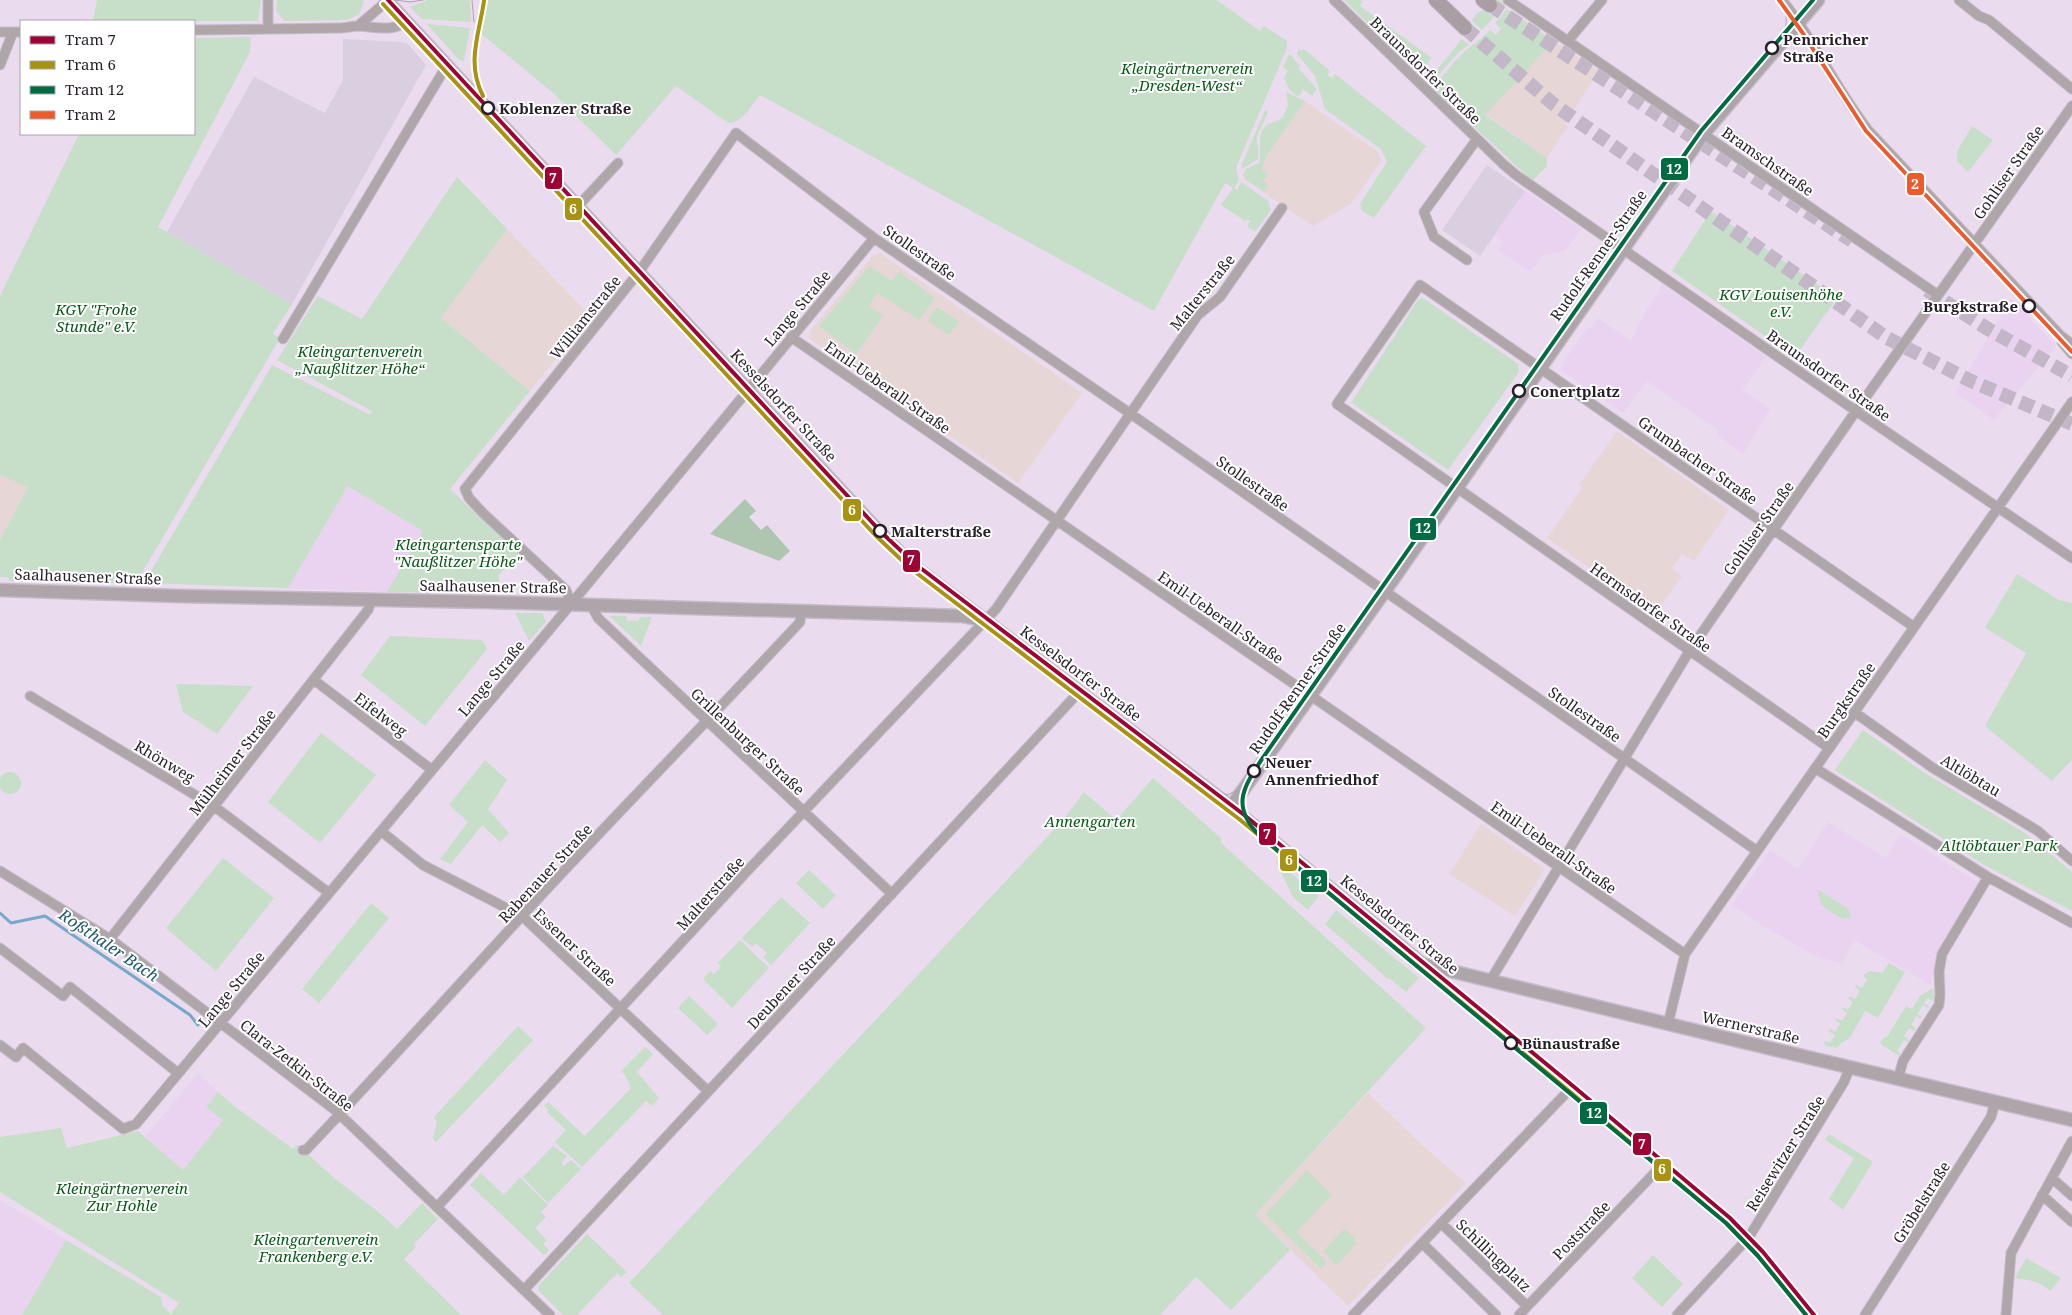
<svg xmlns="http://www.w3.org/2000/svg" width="2072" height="1315" font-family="'Noto Serif',serif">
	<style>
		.commercial { fill: #dacee1 }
		.built { fill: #e9d3f0 }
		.education { fill: #e7d6d6 }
		.green { fill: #c7dec9 }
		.forest { fill: #aec5b0 }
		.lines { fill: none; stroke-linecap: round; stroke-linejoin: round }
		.stream { stroke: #76a8c8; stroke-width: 3 }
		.primary-tunnel { stroke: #c3b6c7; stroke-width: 14; stroke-dasharray: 14 7; stroke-linecap: butt }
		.street-casing { stroke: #c6bbc9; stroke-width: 11 }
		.secondary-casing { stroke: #c6bbc9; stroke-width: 15 }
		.primary-casing { stroke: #c6bbc9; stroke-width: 16 }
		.street { stroke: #aea6a9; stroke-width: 9 }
		.secondary { stroke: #aea5aa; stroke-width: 12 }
		.primary { stroke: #a99ea3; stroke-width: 14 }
		.tram { stroke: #aea5ad; stroke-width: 1 }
		.tram-1-casing { stroke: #fff; stroke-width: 8 }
		.tram-2-casing { stroke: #fff; stroke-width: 8 }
		.tram-3-casing { stroke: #fff; stroke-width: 8 }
		.tram-4-casing { stroke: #fff; stroke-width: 8 }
		.tram-1 { stroke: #9e0234; stroke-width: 4 }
		.tram-2 { stroke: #a99111; stroke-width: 4 }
		.tram-3 { stroke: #006b42; stroke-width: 4 }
		.tram-4 { stroke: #eb5b2d; stroke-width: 4 }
		.stop-dot { fill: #fff; stroke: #271e2a; stroke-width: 2.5 }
		.labels { text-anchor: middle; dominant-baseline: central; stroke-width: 4; stroke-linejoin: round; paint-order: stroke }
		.stop-label { font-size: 15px; font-weight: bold; fill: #271e2a; stroke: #fff; text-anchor: start }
		.park-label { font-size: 15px; font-style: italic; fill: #075a16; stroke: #fff }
		.street-label { font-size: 15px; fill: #271e2a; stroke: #fff }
		.water-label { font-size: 16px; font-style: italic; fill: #1b5672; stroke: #fff }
		.line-badge { stroke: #fff; stroke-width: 2 }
		.badge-label { font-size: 14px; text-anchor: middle; font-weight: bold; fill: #fff }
	</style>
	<rect width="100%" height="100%" fill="#eadcee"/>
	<!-- commercial -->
	<path class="commercial" d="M343,39l58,3 7,2 18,21 -134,239 -125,-72 87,-155 71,36 18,-33z
		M1487,165l38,26 -45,65 -38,-26z"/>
	<!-- built -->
	<path class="built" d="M1525,191l56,38 -16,22 -22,4 -12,17 -33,-22 5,-8 -9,-7z
		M1663,285l103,72 -24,33 28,19 -27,45 -26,-19 2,-4 -72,-50 -24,32 -62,-43 2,-8 24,-34 5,-1 6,-9 33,23 13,-27z
		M2011,299l45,47 -62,74 -39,-27z
		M348,486l75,45 -36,61 -99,-4z
		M1828,822l58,36 14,-24 79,49 -43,73 -5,29 -77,-45 -12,23 -24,-6 -55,-31 -31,-21 38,-55 28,19z
		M198,1073l20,19 -12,15 17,13 -40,50 -38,-33z
		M0,1200l66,40 -44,75h-22z"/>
	<!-- education -->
	<path class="education" d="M1554,41l45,30 -34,52 3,3 -21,32 -62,-44z
		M1305,101l73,51 3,9 -30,43 -38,22 -53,-36v-16l6,-17z
		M507,229l83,87 -60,75 -89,-73z
		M880,253l202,140 -64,90 -208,-144 -1,-7 65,-78z
		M1617,431l112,79 -35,51 -12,-7 -10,14 10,8 -27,38 -108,-76 35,-50 -3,-3z
		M0,475l28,12 -28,53z
		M1481,824l64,45 -30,47 -66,-42z
		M1368,1093l55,53 43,37 -118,123 -93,-91z"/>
	<!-- green -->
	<path class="green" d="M97,0h164l-3,21h-165z
		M277,0h86l1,2 -5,12 -11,6 -64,1 -8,-10z
		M428,0h42l1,22 -49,-3 -12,-12z
		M484,0h733l43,31 4,-5 23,15v7l-49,115 -2,6 3,11 -5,8 3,2 4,-8 27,19 3,9 -16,22 -8,-6 3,-5 -4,-2 -1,2 -24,-16 12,-17 -8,-5 -71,128 -394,-216c-9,10 -18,29 -32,28l-52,-37 -60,69 -64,-63 -73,-60z
		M1344,0h19l-3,6 72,52 -13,16z
		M1492,0h8l6,4 -24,26 -10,-9 4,-7 7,-4 10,6 2,-8z
		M1507,9l47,32 -69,74 62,43v8l-15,15 -99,-93c9,-11 18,-23 28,-33 9,-9 21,-16 29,-25l6,5 5,-6 -6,-6z
		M427,24l43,4 -6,33 -5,-1z
		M251,37l-1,15 -92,175 134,77 -19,30 7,4 -144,245 -127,-2 -1,-4h-8v-37l28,-53 -28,-12v-179l79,-162h115v-96z
		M1462,39l7,6 -10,7 -29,33 -3,-3z
		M1299,49l3,2 2,-2 26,22 -3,4 5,3 3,-4 91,72 -52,72 -12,-7 -2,-7 27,-42 -6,-13 -56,-40 -10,-33 -18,-22z
		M1289,54l6,5 -1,1 6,5 -1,4 18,20 -5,7 -9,-7 -2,5 -4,2 -9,-8 -4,-11 4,-6 -5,-4z
		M1286,92l19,9 -39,56 -4,13 6,4 -5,7 5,4 -4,7 -18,-12 -3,-5 3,-6 13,-6c4,-12 -4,-26 6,-36 4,-5 13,-5 18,-10l5,-12z
		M1265,110l3,1c-2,8 -10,20 -11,27 -1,7 3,13 1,21l-16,10v-5z
		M1972,126l21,14 -25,32 -11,-11v-10z
		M457,177l50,52 -66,89 89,73 -80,98 68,65 -19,21v19l-112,-2 36,-61 -75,-45 -60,102 -144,-5 128,-218 98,50 2,-4 -95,-51 41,-64 44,23z
		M1711,211l126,87 -42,59 -123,-86z
		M869,266l23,15 7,-9 36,26 -16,22 -42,-27 -8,13 14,10 -27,38 -37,-28z
		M1423,298l95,66 1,8 -71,98 -95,-66 -1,-3 66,-101z
		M937,307l22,14 -10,14 -21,-14z
		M2017,574l42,26 13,3v157l-20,21 -67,-55 41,-73 -41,-25z
		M515,613h27l4,9 -17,19z
		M610,616h16l1,5h11l2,-4h12l-11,29z
		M390,636l92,4 5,9 -62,77 -64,-51z
		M176,684l77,2 -36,48 -34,-22z
		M1863,730l60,42 102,61 47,39v39l-86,-45 -151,-96z
		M321,733l55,42 -56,68 -52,-41z
		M485,760l22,20 -19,29 21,24 -9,9 -18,-17 -31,39 -11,-5 28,-37 -19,-17z
		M-1 783a11 11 0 1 1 22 0a11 11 0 1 1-22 0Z
		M1153,778l69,61 -2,3 206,186 -171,187 35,35 -59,60 -35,-33 -36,38h-497l-34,-32 434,-463 21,-28 32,28z
		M223,858l51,40 -58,73 -50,-43z
		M1275,860l44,36 -11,14 -15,-13z
		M809,870l27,25 -13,14 -27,-26z
		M1817,889l32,20 2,9 -8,1 -21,-13z
		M781,897l29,26 -39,42 -8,-8 4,-4 -11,-10 -4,4 -10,-9z
		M371,903l18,15 -70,85 -17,-14z
		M1336,910l83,68 -13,14 -17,-14 -1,1 -63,-55z
		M740,940l29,28 -37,40 -29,-29 7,-8 4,3 7,-7 -3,-4z
		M1889,963l16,9 -27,46 -13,-7 -15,27 -9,5 -4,5 -11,-2 -3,-6 7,3 5,-8 -7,-4 2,-2 5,3 5,-8 -5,-4 1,-2 6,3 5,-8 -5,-4 1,-2 5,3 5,-8 -5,-4 2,-2 5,3 5,-8 -5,-4 1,-2 6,3 5,-8 -4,-5 7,-4 12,2z
		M1933,988l1,10 -2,3 -5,-3 -3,5 5,3 -1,2 -5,-3 -6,9 5,3 -1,2 -5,-3 -5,9 5,3 -2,3 -5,-3 -5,8 5,4 -1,2 -4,-2 -7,11 3,2 -1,3 -17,-11 -2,-3 5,-5h2l19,-31 6,3 8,-13z
		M689,996l29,28 -11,11 -29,-27z
		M518,1026l15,14 -97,102 -3,-3 4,-18 -3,-4z
		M645,1047l8,7 -16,18 22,26 -7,8 -6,-5 -64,66 -27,-25 11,-12 -19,-18 2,-2 -5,-4 4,-4 37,34 46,-48 -6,-13 -4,-4z
		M218,1092l16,14 59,43 5,-4 36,33 42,32 21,19 25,-26 16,16 -24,25 2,3 -12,12 57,56h-439l44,-75 95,57 2,9 8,8 8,-11 -179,-111v-55l61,-9 6,20 71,-17 45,39 40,-50 -17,-13z
		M1829,1134l44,28 -30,48 -14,-11 25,-41 -29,-18z
		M553,1146l14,10 -6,7 3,3 7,-6 10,9 -33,34 -25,-26z
		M1307,1170l25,25 -36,37 31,30 -6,7 -56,-55z
		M481,1173l23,22 16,-18 28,28 -7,7 5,5 -11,11 12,12 -4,4 6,6 -5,5 -74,-70z
		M1343,1230h3l9,8 1,6 -18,20h-3l-12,-13z
		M587,1234l40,38 -6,5 -4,-4 -40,42h-14l-25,-25 1,-5z
		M1653,1255l30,29 -21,23 -30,-29z
		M2026,1258l35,20 -11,13c-10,-10 -21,-11 -35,-13z"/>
	<!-- forest -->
	<path class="forest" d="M745,499l11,12 -7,6 12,13 6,-5 23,26 -11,10 -69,-27z"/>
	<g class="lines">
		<!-- stream -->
		<path class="stream" d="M0,913l11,10 34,-7 145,99 8,10"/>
		<!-- primary-tunnel -->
		<path class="primary-tunnel" d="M1490,5l362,236
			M1465,28l87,75 335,235 84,43 101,43
			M1927,290l61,39 84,47"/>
		<defs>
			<path id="street" d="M1334,0l169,164 13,11 340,236 216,147
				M1508,0l430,295
				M1782,0c33,41 54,89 86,130l193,206 11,8
				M1959,0l20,16 10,4 83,69
				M358,26l29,-25
				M268,29v-29
				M194,30l145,-2c6,0 14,-2 20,-2 16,1 33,6 47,-4
				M0,32h21
				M1568,41l34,-41
				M0,65l13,-33
				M578,206l40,-43
				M1467,260l-33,-23 -10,-25 53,-73
				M2061,336l1,6 10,12
				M791,337l894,617
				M283,339l164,-274
				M571,604l-5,-14 -83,-77 -14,-15 -4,-9 174,-217 97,-139 138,105 257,176 626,437
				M591,605l7,13 42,40 252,236
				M314,680l118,90
				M30,696l185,111 114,86
				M1854,712l79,56 105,63 34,30
				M1829,748l-492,-344 83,-119 494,342
				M1815,768l173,109 84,46
				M381,831l42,34 99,51 186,175
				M0,871l110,68 225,171 215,205
				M110,939l258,-329 4,-10
				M0,948l63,48 7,-9 108,86
				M1426,967l305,255 32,35 48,58
				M1490,981l200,-331 166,-239 216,-305
				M1668,1024l17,-70 387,-552
				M0,1045l16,12 7,-9 100,81 13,-5 435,-520 303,-366
				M1898,1079l5,-18 36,-56 1,-11 -1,-22 3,-18 46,-77
				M303,1150h3c73,-77 144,-156 216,-234 91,-99 186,-195 278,-294l1,-11
				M2052,1178l20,18
				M2042,1195l30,27
				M437,1207l315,-341 244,-257 202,-294 22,-18 62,-89
				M1441,1223l86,83
				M1422,1243l74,72
				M524,1290l555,-598
				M1353,1315l219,-228
				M1519,1315l144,-151
				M1677,1315l72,-78 95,-155 6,-15
				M1865,1315l126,-198 4,-15
				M2006,1315l5,-62 61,-112"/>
			<path id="secondary" d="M386,0l494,533 32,32 319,242 191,157 300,73 350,83
				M0,590l177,6 311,6 474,14 21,4
				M1231,807l154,-216 319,-458 114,-133"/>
			<path id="primary" d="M1436,0l29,28
				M1483,0l7,5"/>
		</defs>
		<!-- street casing -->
		<use href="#street" class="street-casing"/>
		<!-- secondary casing -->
		<use href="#secondary" class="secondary-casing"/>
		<!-- primary casing -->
		<use href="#primary" class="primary-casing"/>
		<!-- street -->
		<use href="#street" class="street"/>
		<!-- secondary -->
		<use href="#secondary" class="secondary"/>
		<!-- primary -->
		<use href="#primary" class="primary"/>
		<!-- tram -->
		<path class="tram" d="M395,0l15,2 13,-2
			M472,0l2,22
			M1777,43c9,-13 13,-23 5,-39
			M1199,782l12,7 16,6 15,-7 9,-10"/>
		<defs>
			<path id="tram-1" d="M388,0l493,532 33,31 329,251 330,272 157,132 33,34 51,63"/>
			<path id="tram-2" d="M383,4l493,532 34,32 329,251 330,272 157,132 32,33 48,59
				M483,96c-17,-33 -4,-61 1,-95"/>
			<path id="tram-3" d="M1806,1315l-48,-59 -32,-33 -467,-388c-28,-29 -16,-47 3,-76l439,-628 112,-131"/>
			<path id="tram-4" d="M1779,0l23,32 64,99 206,221"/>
		</defs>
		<!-- tram-1 casing -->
		<use href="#tram-1" class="tram-1-casing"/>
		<!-- tram-2 casing -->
		<use href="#tram-2" class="tram-2-casing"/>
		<!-- tram-3 casing -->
		<use href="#tram-3" class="tram-3-casing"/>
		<!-- tram-4 casing -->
		<use href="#tram-4" class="tram-4-casing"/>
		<!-- tram-1 -->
		<use href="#tram-1" class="tram-1"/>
		<!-- tram-2 -->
		<use href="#tram-2" class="tram-2"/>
		<!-- tram-3 -->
		<use href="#tram-3" class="tram-3"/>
		<!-- tram-4 -->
		<use href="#tram-4" class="tram-4"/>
	</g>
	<!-- markers -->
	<g class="stop-dot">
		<circle cx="1772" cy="48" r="6"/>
		<circle cx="488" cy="108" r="6"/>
		<circle cx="2029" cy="306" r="6"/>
		<circle cx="1519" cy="391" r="6"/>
		<circle cx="880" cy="531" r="6"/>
		<circle cx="1254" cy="771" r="6"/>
		<circle cx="1511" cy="1043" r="6"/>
	</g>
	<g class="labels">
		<!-- stop labels -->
		<g class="stop-label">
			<text x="1783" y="39">Pennricher<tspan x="1783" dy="17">Straße</tspan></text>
			<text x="499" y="108">Koblenzer Straße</text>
			<text x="2018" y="306" text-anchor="end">Burgkstraße</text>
			<text x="1530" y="391">Conertplatz</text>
			<text x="891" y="531">Malterstraße</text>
			<text x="1265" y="762">Neuer<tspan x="1265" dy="17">Annenfriedhof</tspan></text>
			<text x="1522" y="1043">Bünaustraße</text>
		</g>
		<!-- park labels -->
		<g class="park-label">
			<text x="1187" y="68">Kleingärtnerverein<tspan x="1187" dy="17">„Dresden-West“</tspan></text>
			<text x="1781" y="294">KGV Louisenhöhe<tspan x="1781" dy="17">e.V.</tspan></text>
			<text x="96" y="309">KGV "Frohe<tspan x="96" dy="17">Stunde" e.V.</tspan></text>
			<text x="360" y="351">Kleingartenverein<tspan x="360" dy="17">„Naußlitzer Höhe“</tspan></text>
			<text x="458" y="544">Kleingartensparte<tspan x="458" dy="17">"Naußlitzer Höhe"</tspan></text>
			<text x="1090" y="821">Annengarten</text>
			<text x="1999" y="845">Altlöbtauer Park</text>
			<text x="122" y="1188">Kleingärtnerverein<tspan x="122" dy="17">Zur Hohle</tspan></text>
			<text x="316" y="1239">Kleingartenverein<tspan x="316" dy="17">Frankenberg e.V.</tspan></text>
		</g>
		<!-- street labels -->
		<g class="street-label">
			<text transform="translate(1426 70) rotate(44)">Braunsdorfer Straße</text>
			<text transform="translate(1768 161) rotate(35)">Bramschstraße</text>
			<text transform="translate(2008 172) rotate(-55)">Gohliser Straße</text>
			<text transform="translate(920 252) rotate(35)">Stollestraße</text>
			<text transform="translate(1598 255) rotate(-55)">Rudolf-Renner-Straße</text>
			<text transform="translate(1202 292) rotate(-51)">Malterstraße</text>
			<text transform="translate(797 308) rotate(-50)">Lange Straße</text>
			<text transform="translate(585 317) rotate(-51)">Williamstraße</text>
			<text transform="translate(1829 375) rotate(35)">Braunsdorfer Straße</text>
			<text transform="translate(888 387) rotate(35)">Emil-Ueberall-Straße</text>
			<text transform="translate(784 405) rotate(47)">Kesselsdorfer Straße</text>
			<text transform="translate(1698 460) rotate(35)">Grumbacher Straße</text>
			<text transform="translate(1253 483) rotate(35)">Stollestraße</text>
			<text transform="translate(1758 528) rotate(-55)">Gohliser Straße</text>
			<text transform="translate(88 576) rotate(2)">Saalhausener Straße</text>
			<text transform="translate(493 586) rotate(1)">Saalhausener Straße</text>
			<text transform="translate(1651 607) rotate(35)">Hermsdorfer Straße</text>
			<text transform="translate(1221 617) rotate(35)">Emil-Ueberall-Straße</text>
			<text transform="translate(1081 673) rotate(37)">Kesselsdorfer Straße</text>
			<text transform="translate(491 678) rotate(-50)">Lange Straße</text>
			<text transform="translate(1297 688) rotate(-55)">Rudolf-Renner-Straße</text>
			<text transform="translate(1846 700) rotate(-55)">Burgkstraße</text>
			<text transform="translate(381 714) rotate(37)">Eifelweg</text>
			<text transform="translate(1585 714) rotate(35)">Stollestraße</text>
			<text transform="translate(748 741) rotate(43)">Grillenburger Straße</text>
			<text transform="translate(165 761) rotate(31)">Rhönweg</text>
			<text transform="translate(232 762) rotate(-52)">Mülheimer Straße</text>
			<text transform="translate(1971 775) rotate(31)">Altlöbtau</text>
			<text transform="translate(1554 847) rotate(35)">Emil-Ueberall-Straße</text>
			<text transform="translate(545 873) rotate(-47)">Rabenauer Straße</text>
			<text transform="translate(710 893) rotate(-48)">Malterstraße</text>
			<text transform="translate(1400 924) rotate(39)">Kesselsdorfer Straße</text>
			<text transform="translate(575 947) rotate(43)">Essener Straße</text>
			<text transform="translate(791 982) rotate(-47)">Deubener Straße</text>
			<text transform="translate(231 989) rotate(-50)">Lange Straße</text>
			<text transform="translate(1751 1027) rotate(13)">Wernerstraße</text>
			<text transform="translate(297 1065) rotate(38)">Clara-Zetkin-Straße</text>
			<text transform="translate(1785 1153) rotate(-58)">Reisewitzer Straße</text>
			<text transform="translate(1921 1202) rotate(-58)">Gröbelstraße</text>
			<text transform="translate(1581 1230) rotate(-46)">Poststraße</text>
			<text transform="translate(1494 1255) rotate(44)">Schillingplatz</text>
		</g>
		<!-- water labels -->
		<g class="water-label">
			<text transform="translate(109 945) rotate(34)">Roßthaler Bach</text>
		</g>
	</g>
	<g class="line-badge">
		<rect x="1660" y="157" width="29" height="24" rx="5" fill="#006b42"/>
		<rect x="544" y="166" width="19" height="24" rx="5" fill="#9e0234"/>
		<rect x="1906" y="172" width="19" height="24" rx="5" fill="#eb5b2d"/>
		<rect x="564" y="197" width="19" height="24" rx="5" fill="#a99111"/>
		<rect x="842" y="498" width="20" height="24" rx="5" fill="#a99111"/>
		<rect x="1409" y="517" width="28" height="24" rx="5" fill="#006b42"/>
		<rect x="902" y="549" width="19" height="24" rx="5" fill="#9e0234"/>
		<rect x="1258" y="822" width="19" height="24" rx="5" fill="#9e0234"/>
		<rect x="1279" y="848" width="19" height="24" rx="5" fill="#a99111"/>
		<rect x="1300" y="869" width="28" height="24" rx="5" fill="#006b42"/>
		<rect x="1579" y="1101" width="29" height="24" rx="5" fill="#006b42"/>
		<rect x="1632" y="1132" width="20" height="24" rx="5" fill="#9e0234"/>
		<rect x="1653" y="1158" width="19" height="24" rx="5" fill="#a99111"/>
	</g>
	<g class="badge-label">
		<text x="1674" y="174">12</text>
		<text x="553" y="183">7</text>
		<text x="1915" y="189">2</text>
		<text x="573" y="214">6</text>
		<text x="852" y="515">6</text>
		<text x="1423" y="533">12</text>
		<text x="911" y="565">7</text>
		<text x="1267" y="839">7</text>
		<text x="1289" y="865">6</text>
		<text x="1314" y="886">12</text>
		<text x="1594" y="1118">12</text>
		<text x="1642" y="1149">7</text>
		<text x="1662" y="1174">6</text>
	</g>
	<!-- legend -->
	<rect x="20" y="20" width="175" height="115" fill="#ffffff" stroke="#a9a5aa"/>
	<rect x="30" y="36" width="25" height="8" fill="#9e0234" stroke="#a9a5aa"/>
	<text x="65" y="45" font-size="15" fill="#271e2a">Tram 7</text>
	<rect x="30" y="61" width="25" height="8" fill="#a99111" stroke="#a9a5aa"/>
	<text x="65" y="70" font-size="15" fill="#271e2a">Tram 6</text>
	<rect x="30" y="86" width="25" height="8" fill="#006b42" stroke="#a9a5aa"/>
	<text x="65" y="95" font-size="15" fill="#271e2a">Tram 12</text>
	<rect x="30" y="111" width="25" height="8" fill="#eb5b2d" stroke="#a9a5aa"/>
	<text x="65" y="120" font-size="15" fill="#271e2a">Tram 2</text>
</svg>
